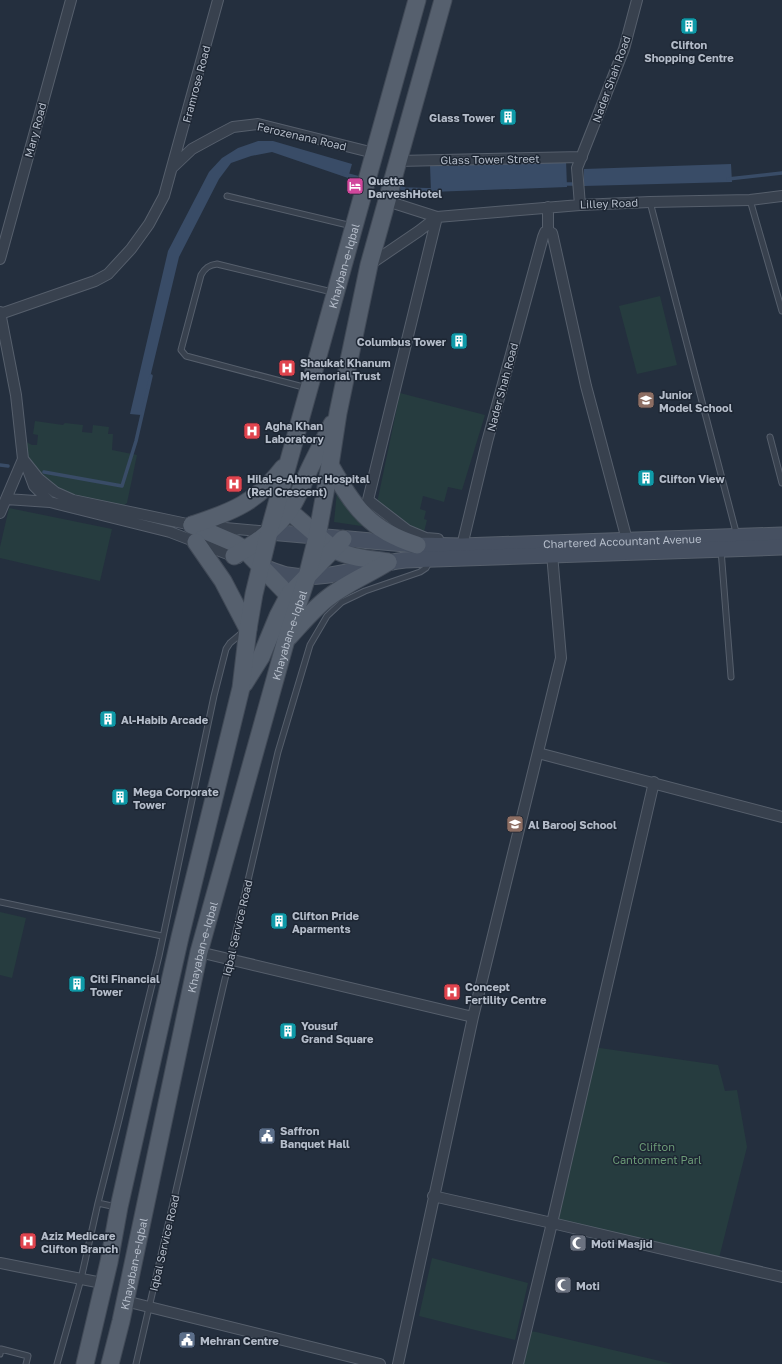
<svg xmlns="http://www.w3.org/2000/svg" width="782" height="1364" font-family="'Golos Text',sans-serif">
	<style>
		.green { fill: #263c3f }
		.water { fill: #394c67 }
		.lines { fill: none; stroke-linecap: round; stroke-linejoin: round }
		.stream { stroke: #394c67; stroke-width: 3.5 }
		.lane-casing { stroke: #565f6c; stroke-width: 7 }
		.street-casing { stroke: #565f6c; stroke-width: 12 }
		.secondary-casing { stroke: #565f6c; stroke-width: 17 }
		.primary-casing { stroke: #414a57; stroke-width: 19 }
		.lane { stroke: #38414e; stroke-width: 5 }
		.street { stroke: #38414e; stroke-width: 10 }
		.secondary { stroke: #465061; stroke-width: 15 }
		.primary { stroke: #56606e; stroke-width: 17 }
		.labels { text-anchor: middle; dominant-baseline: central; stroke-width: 3; stroke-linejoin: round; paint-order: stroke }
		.poi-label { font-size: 11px; font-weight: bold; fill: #b4bcc9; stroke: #1d2633; text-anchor: start }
		.street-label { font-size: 11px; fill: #b4bcc9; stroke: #1d2633 }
		.park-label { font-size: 11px; fill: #6b9a76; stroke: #1d2633 }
	</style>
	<rect width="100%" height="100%" fill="#242f3e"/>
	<!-- green -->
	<path class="green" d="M660,296l17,69 -40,9 -18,-68z
		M400,393l85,22 -23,75 -14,-3 -4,15 -21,-6 -3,13 6,2 -2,8 3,1 -3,12 -10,-4 -37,-25z
		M35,421l28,4 2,-2 18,2 -1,7 10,1 1,-8 16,2 -1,7h5l-1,16 25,5 -10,48 -7,5 -59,-17 -8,-6 -27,-29 -2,-15 8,4h5l1,-10 -5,-1z
		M337,491l31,36 -34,-5z
		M9,508l103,21 -12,52 -100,-23v-11z
		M0,912l26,6 -14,60 -12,-3z
		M593,1047l125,18 7,26 12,-1 10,57 -29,115 -166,-39z
		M432,1258l96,25 -13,57 -96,-24z
		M530,1331l6,1 137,32h-151z"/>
	<!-- water -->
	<path class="water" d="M258,141h15l79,23 -4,14 -76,-26 -21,4 -20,7 -12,16 -40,78 -38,158 -11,-1 38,-163 41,-79 13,-14 16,-10z
		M566,160l1,27 -136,5 -1,-27z
		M731,164l1,18 -148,4v-17z"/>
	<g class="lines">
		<!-- stream -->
		<path class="stream" d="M344,174l19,5
			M728,179l54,-6
			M371,180l16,4
			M564,184h14
			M397,187l8,2 29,1
			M0,465l8,1
			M44,472l78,14 14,-45 15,-65"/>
		<defs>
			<path id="lane" d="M227,196l125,30
				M750,200l32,111
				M650,202l87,334
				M307,388l-121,-32 -5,-6 20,-75c4,-7 8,-10 16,-11l115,28
				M770,437l12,46
				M721,550l10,127
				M0,902l162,34
				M98,1203l18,4
				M0,1354l1,-5 27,7 -2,8
				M57,1364l24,-85 17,-76 21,-83 40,-164 55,-260 12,-47 4,-6 13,-11
				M136,1364l61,-265 81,-347 32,-107 17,-29 15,-14 23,-11 55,-19 6,-4 4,-7"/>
			<path id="street" d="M398,161l184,-4
				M173,167l19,-18 22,-12 19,-10 25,-3 116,29
				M387,201l50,16 143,-12 70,-3 100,-2 32,-4
				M580,205l-3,-37 47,-119 13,-49
				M437,217l-69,283 39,30 19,8 12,1
				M548,231l4,2 1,4 33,149 41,154
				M548,231v-24
				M0,259l71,-259
				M369,265l50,-34 18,-14
				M0,312l16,83 7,64 -23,54
				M0,314l95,-33 13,-7 23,-25 18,-25 15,-28 54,-196
				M23,459l16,20 16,13 18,8 119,25 77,7
				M28,470l6,16 16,16
				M6,499l44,3 120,30 68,26
				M462,546l25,-104 56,-205 2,-5 3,-1
				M538,753l244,64
				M199,952l274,65
				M433,1196l119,27 230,54
				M0,1263l97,19
				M125,1301l255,63
				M398,1364l75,-347 88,-359 -9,-104
				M518,1364l34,-141 102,-441"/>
			<g id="secondary">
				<path id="s1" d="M269,532l148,13 45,1 320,-11"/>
				<path d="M261,566c8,3 17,7 26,9 42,7 77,-10 118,-15l377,-13"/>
			</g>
			<g id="primary">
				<path d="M330,465c24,42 39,65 87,80"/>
				<path d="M280,503l53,46c17,9 37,10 55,13"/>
				<path d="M192,525l42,18 11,7 51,53"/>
				<path d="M192,525c40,-13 65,-23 91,-57"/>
				<path d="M196,542l27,39 25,48"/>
				<path d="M234,556c20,-11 40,-26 54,-44 10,-13 15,-30 22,-44 7,-15 15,-29 22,-44"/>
				<path d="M289,637c13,-14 25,-29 40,-40 18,-14 40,-23 59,-35"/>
				<path d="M244,684l17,-27 17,-41 11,-21 54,-56"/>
				<path id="s2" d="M85,1364l24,-102 10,-55 61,-270 61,-249 7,-59 6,-35 15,-62 148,-532"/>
				<path id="s3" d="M110,1364l11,-43 78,-369 87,-312 21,-63 10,-40 13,-72 8,-52 31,-148 74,-265"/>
			</g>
		</defs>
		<!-- lane casing -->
		<use href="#lane" class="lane-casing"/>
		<!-- street casing -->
		<use href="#street" class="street-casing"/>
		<!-- secondary casing -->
		<use href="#secondary" class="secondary-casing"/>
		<!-- primary casing -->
		<use href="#primary" class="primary-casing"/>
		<!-- lane -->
		<use href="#lane" class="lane"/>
		<!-- street -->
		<use href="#street" class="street"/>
		<!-- secondary -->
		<use href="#secondary" class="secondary"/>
		<!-- primary -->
		<use href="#primary" class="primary"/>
	</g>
	<!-- icons -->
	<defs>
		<symbol id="building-square" viewBox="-11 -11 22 22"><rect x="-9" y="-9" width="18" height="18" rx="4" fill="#0f9aa8" stroke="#1d2633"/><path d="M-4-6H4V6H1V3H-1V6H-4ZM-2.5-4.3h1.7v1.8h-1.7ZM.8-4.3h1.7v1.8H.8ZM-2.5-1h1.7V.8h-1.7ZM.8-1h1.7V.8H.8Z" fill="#fff"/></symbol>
		<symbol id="hotel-square" viewBox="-11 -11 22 22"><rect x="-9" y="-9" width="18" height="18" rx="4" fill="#d1479c" stroke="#1d2633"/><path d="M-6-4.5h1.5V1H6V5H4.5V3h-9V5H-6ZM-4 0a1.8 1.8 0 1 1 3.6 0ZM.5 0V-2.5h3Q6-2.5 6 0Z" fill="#fff"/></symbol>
		<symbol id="hospital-square" viewBox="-11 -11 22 22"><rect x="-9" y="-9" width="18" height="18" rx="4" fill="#e0444e" stroke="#1d2633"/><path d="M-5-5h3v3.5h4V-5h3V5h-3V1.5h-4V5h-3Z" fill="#fff"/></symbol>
		<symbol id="school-square" viewBox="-11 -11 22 22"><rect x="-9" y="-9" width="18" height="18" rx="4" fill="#8d6e63" stroke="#1d2633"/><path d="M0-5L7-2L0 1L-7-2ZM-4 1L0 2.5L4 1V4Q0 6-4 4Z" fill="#fff"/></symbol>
		<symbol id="civic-square" viewBox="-11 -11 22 22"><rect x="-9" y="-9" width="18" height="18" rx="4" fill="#5c6f8a" stroke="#1d2633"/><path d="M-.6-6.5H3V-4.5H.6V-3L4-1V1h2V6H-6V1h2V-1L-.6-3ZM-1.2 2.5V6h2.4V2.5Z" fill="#fff"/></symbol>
		<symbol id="mosque-square" viewBox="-11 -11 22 22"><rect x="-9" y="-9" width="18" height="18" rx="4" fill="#6b7280" stroke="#1d2633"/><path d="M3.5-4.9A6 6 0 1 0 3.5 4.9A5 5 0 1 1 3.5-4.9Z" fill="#fff"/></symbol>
	</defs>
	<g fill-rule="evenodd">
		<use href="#building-square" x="679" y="16" width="20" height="20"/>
		<use href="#building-square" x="498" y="107" width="20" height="20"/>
		<use href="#hotel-square" x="345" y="176" width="20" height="20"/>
		<use href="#building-square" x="449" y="331" width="20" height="20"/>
		<use href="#hospital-square" x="277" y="358" width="20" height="20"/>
		<use href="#school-square" x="636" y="390" width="20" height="20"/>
		<use href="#hospital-square" x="242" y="421" width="20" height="20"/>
		<use href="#building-square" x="636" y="468" width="20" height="20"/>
		<use href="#hospital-square" x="224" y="474" width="20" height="20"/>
		<use href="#building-square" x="98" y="709" width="20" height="20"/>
		<use href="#building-square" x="110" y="787" width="20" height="20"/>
		<use href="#school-square" x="505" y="814" width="20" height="20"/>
		<use href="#building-square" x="269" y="911" width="20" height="20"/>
		<use href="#building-square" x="67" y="974" width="20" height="20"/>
		<use href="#hospital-square" x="442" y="982" width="20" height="20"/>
		<use href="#building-square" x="278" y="1021" width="20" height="20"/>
		<use href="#civic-square" x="257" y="1126" width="20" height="20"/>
		<use href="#hospital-square" x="18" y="1231" width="20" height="20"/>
		<use href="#mosque-square" x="568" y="1233" width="20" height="20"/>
		<use href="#mosque-square" x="553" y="1275" width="20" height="20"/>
		<use href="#civic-square" x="177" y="1330" width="20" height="20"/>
	</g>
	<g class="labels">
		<!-- poi labels -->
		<g class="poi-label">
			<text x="689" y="44" text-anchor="middle">Clifton<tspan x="689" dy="13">Shopping Centre</tspan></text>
			<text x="495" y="117" text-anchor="end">Glass Tower</text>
			<text x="368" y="180">Quetta<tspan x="368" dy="13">DarveshHotel</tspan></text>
			<text x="446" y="341" text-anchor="end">Columbus Tower</text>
			<text x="300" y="362">Shaukat Khanum<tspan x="300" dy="13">Memorial Trust</tspan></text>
			<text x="659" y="394">Junior<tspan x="659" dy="13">Model School</tspan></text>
			<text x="265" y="425">Agha Khan<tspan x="265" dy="13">Laboratory</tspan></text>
			<text x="247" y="478">Hilal-e-Ahmer Hospital<tspan x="247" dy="13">(Red Crescent)</tspan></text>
			<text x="659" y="478">Clifton View</text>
			<text x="121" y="719">Al-Habib Arcade</text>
			<text x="133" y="791">Mega Corporate<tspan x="133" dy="13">Tower</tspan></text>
			<text x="528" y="824">Al Barooj School</text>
			<text x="292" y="915">Clifton Pride<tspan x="292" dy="13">Aparments</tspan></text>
			<text x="90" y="978">Citi Financial<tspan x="90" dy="13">Tower</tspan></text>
			<text x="465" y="986">Concept<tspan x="465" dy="13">Fertility Centre</tspan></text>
			<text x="301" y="1025">Yousuf<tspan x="301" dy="13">Grand Square</tspan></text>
			<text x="280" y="1130">Saffron<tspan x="280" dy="13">Banquet Hall</tspan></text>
			<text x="41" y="1235">Aziz Medicare<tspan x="41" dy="13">Clifton Branch</tspan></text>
			<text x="591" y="1243">Moti Masjid</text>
			<text x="576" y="1285">Moti</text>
			<text x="200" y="1340">Mehran Centre</text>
		</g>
		<!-- street labels -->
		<g class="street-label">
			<text transform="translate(611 79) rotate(-70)">Nader Shah Road</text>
			<text transform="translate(196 84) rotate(-75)">Framrose Road</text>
			<text transform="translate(35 130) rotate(-75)">Mary Road</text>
			<text transform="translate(302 136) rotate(13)">Ferozenana Road</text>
			<text transform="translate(490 159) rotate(-1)">Glass Tower Street</text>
			<text transform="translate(609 203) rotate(-2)">Lilley Road</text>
			<text stroke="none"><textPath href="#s2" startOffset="1129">Khayban-e-Iqbal</textPath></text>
			<text transform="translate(502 387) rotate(-75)">Nader Shah Road</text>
			<text stroke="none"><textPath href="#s1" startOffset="354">Chartered Accountant Avenue</textPath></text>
			<text stroke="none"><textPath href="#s3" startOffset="751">Khayaban-e-Iqbal</textPath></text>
			<text transform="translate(237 928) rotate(-77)">Iqbal Service Road</text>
			<text stroke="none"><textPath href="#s3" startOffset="427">Khayaban-e-Iqbal</textPath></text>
			<text transform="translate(164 1243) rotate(-77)">Iqbal Service Road</text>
			<text stroke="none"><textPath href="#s3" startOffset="103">Khayaban-e-Iqbal</textPath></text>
		</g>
		<!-- park labels -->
		<g class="park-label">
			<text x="657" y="1146">Clifton<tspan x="657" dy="13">Cantonment Parl</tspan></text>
		</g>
	</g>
</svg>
